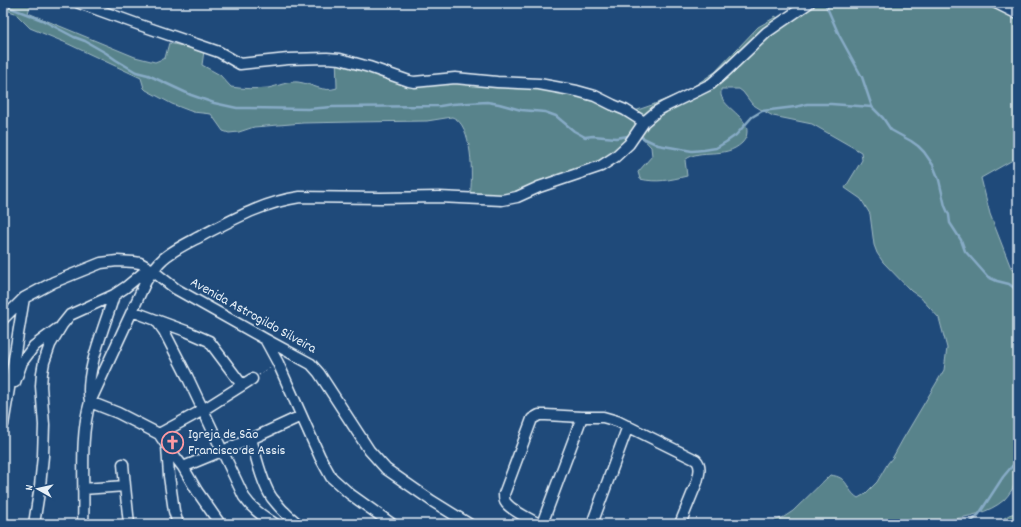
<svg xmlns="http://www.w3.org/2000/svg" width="1021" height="527" font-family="Dekko,sans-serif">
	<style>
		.green { fill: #58838b; stroke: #a0bac2 }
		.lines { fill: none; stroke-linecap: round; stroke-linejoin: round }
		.stream { stroke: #87abc6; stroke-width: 2.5 }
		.minor-casing { stroke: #e8f1f8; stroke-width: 13 }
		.path { stroke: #e8f1f8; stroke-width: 1.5; stroke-dasharray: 1 3; stroke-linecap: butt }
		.minor { stroke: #1f4a7a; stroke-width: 10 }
		.labels { text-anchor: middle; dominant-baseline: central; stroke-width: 3.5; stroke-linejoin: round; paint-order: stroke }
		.street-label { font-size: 14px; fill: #e8f1f8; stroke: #1f4a7a }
		.poi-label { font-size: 14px; fill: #e8f1f8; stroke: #1f4a7a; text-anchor: start }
	</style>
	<rect width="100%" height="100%" fill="#1f4a7a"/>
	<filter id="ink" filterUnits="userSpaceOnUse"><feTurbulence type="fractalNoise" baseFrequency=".025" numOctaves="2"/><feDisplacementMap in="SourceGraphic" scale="8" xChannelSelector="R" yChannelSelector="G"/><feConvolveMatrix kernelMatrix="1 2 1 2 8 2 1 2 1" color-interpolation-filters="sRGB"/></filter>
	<g filter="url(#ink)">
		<!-- green -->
		<path class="green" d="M3,3h28l-3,10 107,44 20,5 10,-4 4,-15 35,8 -2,14 18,10 11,12c12,2 25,2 37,1 10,-2 21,-7 30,-6 15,2 25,11 39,6l-1,-34 79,27 128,5 55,12 31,15 23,-8 36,-15 27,-18 43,-45 16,-9 1,-2 9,6 31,-19h173l30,15v139l-37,21 9,36 21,54 7,3v208c-4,7 -8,15 -14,21 -15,13 -37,17 -56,20l4,4h-185l17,-7 9,-6 37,-36c20,2 15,15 28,23l7,-4 12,-12 11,-19 5,-6 10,-18 41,-69 3,-22 -8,-30 -19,-21 -9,-6 -28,-29 -6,-9 -3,-8 -4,-31 -9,-15 -16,-11 17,-28 -1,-8 -49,-28 -39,-8 -13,-7 -8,-5 -9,-12 -4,-3h-18c0,1 0,6 0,6 3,13 27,22 26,37 0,4 -2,8 -5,11 -18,17 -41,4 -57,17l2,16c-17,4 -30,7 -47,3l-2,-7 14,-16 -1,-9 -13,-14 -18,21 -106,42h-44c3,-18 3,-73 -18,-79l-25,4 -74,1 -50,1 -49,4 -15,5 -10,1 -6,-2 -12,-17 -18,-2 -21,-8 -26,-14 -2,-2 -3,-10 -77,-36 -34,-14 -15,-15 -12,-4z
			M1018,512v12h-23l14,-9z"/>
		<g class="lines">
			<!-- stream -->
			<path class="stream" d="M825,3l14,32 23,42 10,30 11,11 8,12 20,11 7,5 6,6 9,13 6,15 6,26 4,9 1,8 11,17 4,11 23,26 9,4 12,3 9,7
				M3,5l39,15 32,17 11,4 21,12 10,7 20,12 12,3 43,20 23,8 23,5h12l59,1 24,-2 108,-1 12,-2 35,-2 12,2 22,6 24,2 11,4 18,15 11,6 8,-1 23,2 12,-2
				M639,136l19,9 34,6 12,-1 12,-2 10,-6 10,-7 16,-18 10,-6 33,-4 12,-3h24l41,3
				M969,524l10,-10 24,-37 15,-18"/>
			<defs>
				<path id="minor" d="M79,3l61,22 79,27 21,12 48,-5 39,-1 13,1 29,8 40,14 5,1 41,-4 42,4 42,2 38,7 18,5 18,9 12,5 19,12
					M996,3l22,11
					M132,311l24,9 8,11 23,45 57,121c8,12 19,19 31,27
					M3,319l21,-21 30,-16 47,-19 16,-2 17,1 6,1 9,5 27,21 89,50 46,25 8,9 50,77 17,19 46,32 37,23
					M156,320l30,11 23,10 33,44
					M265,339l13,24 42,94 11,20 19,17 42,30
					M15,382l7,-20 12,-16 23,-17
					M90,401c-6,-29 16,-77 24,-106
					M90,402l28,11 41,21 8,12 2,30 5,35 4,13
					M3,425l21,-127
					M159,434l44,-24 49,-31
					M251,439c5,17 11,45 21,59 7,9 17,19 26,26
					M167,446l16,21 14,24 23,33
					M123,464l2,22 4,38
					M183,467l68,-28 50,-23
					M83,489l42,-3
					M34,524l6,-38 3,-30 1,-31 -3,-39 1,-13 2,-11 6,-17 12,-20 8,-10 44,-20 12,-8 23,-19
					M83,524c2,-40 -4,-84 7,-122l56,-121c5,-8 10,-16 17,-22 11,-10 27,-17 40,-24 31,-16 61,-33 97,-38l81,1 58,-1 63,3 15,-3 22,-10 62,-21 14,-9 14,-13 15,-22 13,-11 7,-4 29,-14 18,-9 14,-12 42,-40 42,-29
					M539,524c-9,-5 -27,-13 -33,-21 -2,-2 -2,-5 -2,-9l28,-75 7,-4h7l36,2h21l14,4 79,39c6,6 3,14 1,22l-17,42
					M542,524l40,-107
					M592,524l36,-98"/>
			</defs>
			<!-- minor casing -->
			<use href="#minor" class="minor-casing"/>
			<!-- path -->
			<path class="path" d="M259,375l12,-8"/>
			<!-- minor -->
			<use href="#minor" class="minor"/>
		</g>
	</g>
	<!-- icons -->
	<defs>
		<symbol id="church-ring" viewBox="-11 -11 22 22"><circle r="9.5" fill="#1f4a7a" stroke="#ff9aa2" stroke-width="1.5"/><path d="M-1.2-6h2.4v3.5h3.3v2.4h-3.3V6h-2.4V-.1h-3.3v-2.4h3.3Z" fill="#ff9aa2"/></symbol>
	</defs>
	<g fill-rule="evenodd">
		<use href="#church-ring" x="160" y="430" width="25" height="25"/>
	</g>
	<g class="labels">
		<!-- street labels -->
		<g class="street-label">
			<text transform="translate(253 316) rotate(29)">Avenida Astrogildo Silveira</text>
		</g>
		<!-- poi labels -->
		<g class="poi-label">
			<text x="188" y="435">Igreja de São<tspan x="188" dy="16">Francisco de Assis</tspan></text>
		</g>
	</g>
	<!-- margin -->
	<rect width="1021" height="527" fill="none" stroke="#1f4a7a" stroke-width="16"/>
	<rect x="8" y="8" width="1005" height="511" fill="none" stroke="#e8f1f8" stroke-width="1.5" filter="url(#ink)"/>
	<!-- north arrow -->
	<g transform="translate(38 489) rotate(278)" stroke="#1f4a7a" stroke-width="3" paint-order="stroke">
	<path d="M0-3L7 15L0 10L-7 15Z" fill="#e8f1f8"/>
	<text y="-6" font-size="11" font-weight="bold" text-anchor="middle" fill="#e8f1f8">N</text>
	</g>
</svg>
